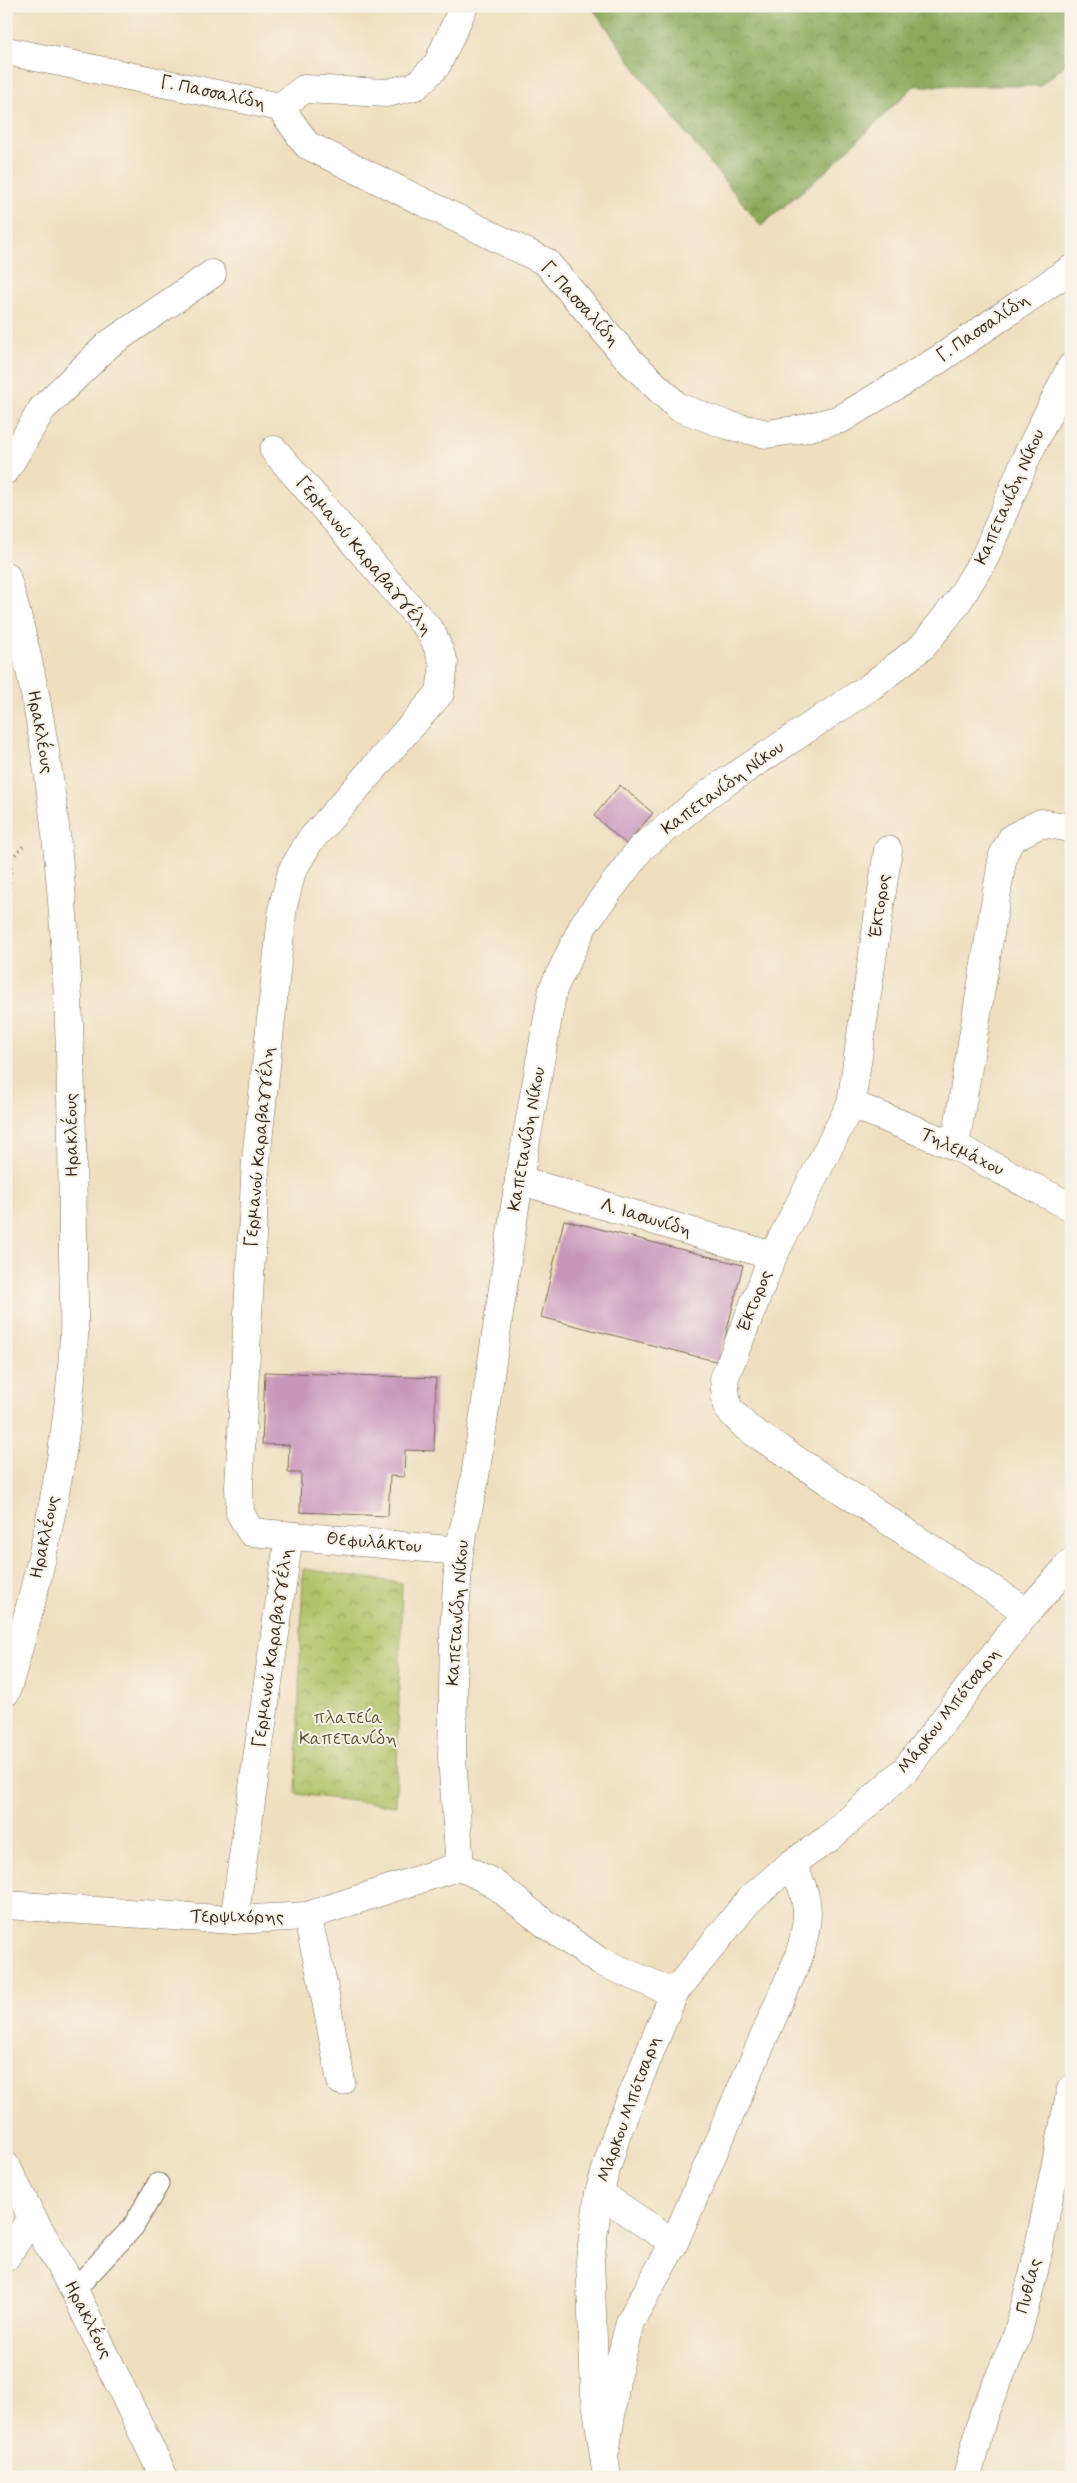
<svg xmlns="http://www.w3.org/2000/svg" width="1077" height="2483" font-family="Mynerve,sans-serif">
	<style>
		.forest { fill: url(#forest-crowns); stroke: #646a3d }
		.park { fill: url(#park-crowns); stroke: #767642 }
		.building { fill: #c896bb }
		.lines { fill: none; stroke-linecap: round; stroke-linejoin: round }
		.service-casing { stroke: #7a6956; stroke-width: 23 }
		.minor-casing { stroke: #7a6956; stroke-width: 29 }
		.tertiary-casing { stroke: #7a6956; stroke-width: 29 }
		.path { stroke: #7a6956; stroke-width: 3; stroke-dasharray: 1 4; stroke-linecap: butt }
		.service { stroke: #fff; stroke-width: 21 }
		.minor { stroke: #fff; stroke-width: 28 }
		.tertiary { stroke: #fff; stroke-width: 28 }
		.labels { text-anchor: middle; dominant-baseline: central; stroke-width: 4; stroke-linejoin: round; paint-order: stroke }
		.street-label { font-size: 18px; fill: #3b2a1e; stroke: #f7f3e8 }
		.park-label { font-size: 18px; fill: #585030; stroke: #f7f3e8 }
	</style>
	<defs>
		<pattern id="forest-crowns" width="20" height="18" patternUnits="userSpaceOnUse" patternTransform="scale(1.25)"><rect width="20" height="18" fill="#8ca95c"/><path d="M2 6a3 3 0 1 1 6 0M12 15a3 3 0 1 1 6 0" fill="none" stroke="#748a4b"/></pattern>
		<pattern id="park-crowns" width="20" height="18" patternUnits="userSpaceOnUse" patternTransform="scale(1.25)"><rect width="20" height="18" fill="#b1c367"/><path d="M2 6a3 3 0 1 1 6 0M12 15a3 3 0 1 1 6 0" fill="none" stroke="#919f54"/></pattern>
	</defs>
	<rect width="100%" height="100%" fill="#f7f3e8"/>
	<filter id="ink" filterUnits="userSpaceOnUse"><feTurbulence type="fractalNoise" baseFrequency=".02" numOctaves="2"/><feDisplacementMap in="SourceGraphic" scale="10" xChannelSelector="R" yChannelSelector="G"/><feConvolveMatrix kernelMatrix="1 2 1 2 8 2 1 2 1" color-interpolation-filters="sRGB"/></filter>
	<filter id="wash" filterUnits="userSpaceOnUse"><feTurbulence type="fractalNoise" baseFrequency=".0096" numOctaves="4" result="noise"/><feDisplacementMap in="SourceGraphic" scale="20" xChannelSelector="R" yChannelSelector="G"/><feGaussianBlur stdDeviation="1.12" result="paint"/><feColorMatrix in="noise" values="0 0 0 0 0 0 0 0 0 0 0 0 0 0 0 0 0 1.4 0 .05"/><feComposite in="paint" operator="in"/></filter>
	<g filter="url(#wash)">
		<rect width="100%" height="100%" fill="#efdfbf"/>
		<!-- forest -->
		<path class="forest" d="M591,6h480v54l-31,26h-126l-89,86 -64,54 -108,-133z"/>
		<!-- park -->
		<path class="park" d="M303,1569l99,14 -6,223 -100,-12z"/>
		<g id="blocks">
			<!-- building -->
			<path class="building" d="M620,785l33,28 -27,31 -32,-28z
				M564,1220l179,45 -24,97 -178,-45z
				M265,1372l171,6 -2,73 -29,-1 -1,27 -14,-1 -2,40 -88,-4 1,-39h-13l1,-28 -27,-1z"/>
		</g>
	</g>
	<g filter="url(#ink)">
		<use href="#blocks" fill-opacity="0" stroke="#7a6956" stroke-width="1"/>
		<g class="lines">
			<defs>
				<path id="service" d="M74,2290l59,-63 25,-43"/>
				<path id="minor" d="M6,51l274,56 27,38 239,117 85,100 47,45 49,18 40,9 35,-5 39,-10 97,-59 133,-91
					M280,107l24,-18 83,4 29,-7 21,-21 27,-59
					M274,450l158,183 12,30 -4,30 -131,149 -17,29 -9,35 -27,254 -17,327 1,26 11,19 208,19
					M6,470l36,-61 67,-65 103,-70
					M888,850l-37,254 -78,152 -49,123 3,28 19,20 281,185
					M851,1104l104,42 116,61
					M955,1146l48,-291 9,-17 29,-15 30,5
					M519,1180l254,76
					M307,1916l15,63 19,102
					M234,1920l55,-384
					M599,2193l75,50
					M6,2257l26,-40
					M606,2448l11,-74 13,-52 44,-79 124,-284c12,-38 14,-60 -7,-95
					M967,2477l17,-64 33,-77 17,-65 37,-182"/>
				<path id="tertiary" d="M6,576c46,153 59,317 64,477 2,66 3,132 3,198 0,28 2,57 1,85 -6,120 -33,241 -68,356
					M460,1866l-8,-108 2,-127 5,-80 15,-68 45,-303 34,-191 31,-65 57,-76 70,-56 159,-105 53,-41 34,-43 28,-46 42,-101 44,-89
					M460,1866l33,17 54,42 52,36 75,32
					M6,1905l228,15 73,-4 153,-50
					M6,2166l26,51 42,73 90,187
					M607,2477l-12,-83 -5,-134 9,-67 18,-60 57,-140 75,-93 42,-36 37,-25 77,-69 122,-158 44,-49"/>
			</defs>
			<!-- service casing -->
			<use href="#service" class="service-casing"/>
			<!-- minor casing -->
			<use href="#minor" class="minor-casing"/>
			<!-- tertiary casing -->
			<use href="#tertiary" class="tertiary-casing"/>
			<!-- path -->
			<path class="path" d="M6,938l6,-80 11,-12"/>
			<!-- service -->
			<use href="#service" class="service"/>
			<!-- minor -->
			<use href="#minor" class="minor"/>
			<!-- tertiary -->
			<use href="#tertiary" class="tertiary"/>
		</g>
	</g>
	<g class="labels">
		<!-- street labels -->
		<g class="street-label">
			<text transform="translate(213 93) rotate(12)">Γ. Πασσαλίδη</text>
			<text transform="translate(580 304) rotate(48)">Γ. Πασσαλίδη</text>
			<text transform="translate(983 328) rotate(-34)">Γ. Πασσαλίδη</text>
			<text transform="translate(1010 497) rotate(-66)">Καπετανίδη Νίκου</text>
			<text transform="translate(364 556) rotate(50)">Γερμανού Καραβαγγέλη</text>
			<text transform="translate(40 732) rotate(80)">Ηρακλέους</text>
			<text transform="translate(723 788) rotate(-36)">Καπετανίδη Νίκου</text>
			<text transform="translate(880 906) rotate(-82)">Έκτορος</text>
			<text transform="translate(72 1135) rotate(-91)">Ηρακλέους</text>
			<text transform="translate(527 1139) rotate(-80)">Καπετανίδη Νίκου</text>
			<text transform="translate(260 1147) rotate(-85)">Γερμανού Καραβαγγέλη</text>
			<text transform="translate(962 1152) rotate(25)">Τηλεμάχου</text>
			<text transform="translate(646 1218) rotate(17)">Λ. Ιασωνίδη</text>
			<text transform="translate(755 1301) rotate(-68)">Έκτορος</text>
			<text transform="translate(45 1537) rotate(-78)">Ηρακλέους</text>
			<text transform="translate(374 1543) rotate(5)">Θεφυλάκτου</text>
			<text transform="translate(458 1613) rotate(-86)">Καπετανίδη Νίκου</text>
			<text transform="translate(273 1648) rotate(-82)">Γερμανού Καραβαγγέλη</text>
			<text transform="translate(949 1711) rotate(-52)">Μάρκου Μπότσαρη</text>
			<text x="237" y="1917">Τερψιχόρης</text>
			<text transform="translate(629 2109) rotate(-70)">Μάρκου Μπότσαρη</text>
			<text transform="translate(1029 2286) rotate(-76)">Πυθίας</text>
			<text transform="translate(88 2320) rotate(63)">Ηρακλέους</text>
		</g>
		<!-- park labels -->
		<g class="park-label">
			<text x="348" y="1718">πλατεία<tspan x="348" dy="21">Καπετανίδη</tspan></text>
		</g>
	</g>
	<!-- margin -->
	<rect width="1077" height="2483" fill="none" stroke="#f7f3e8" stroke-width="25"/>
</svg>
